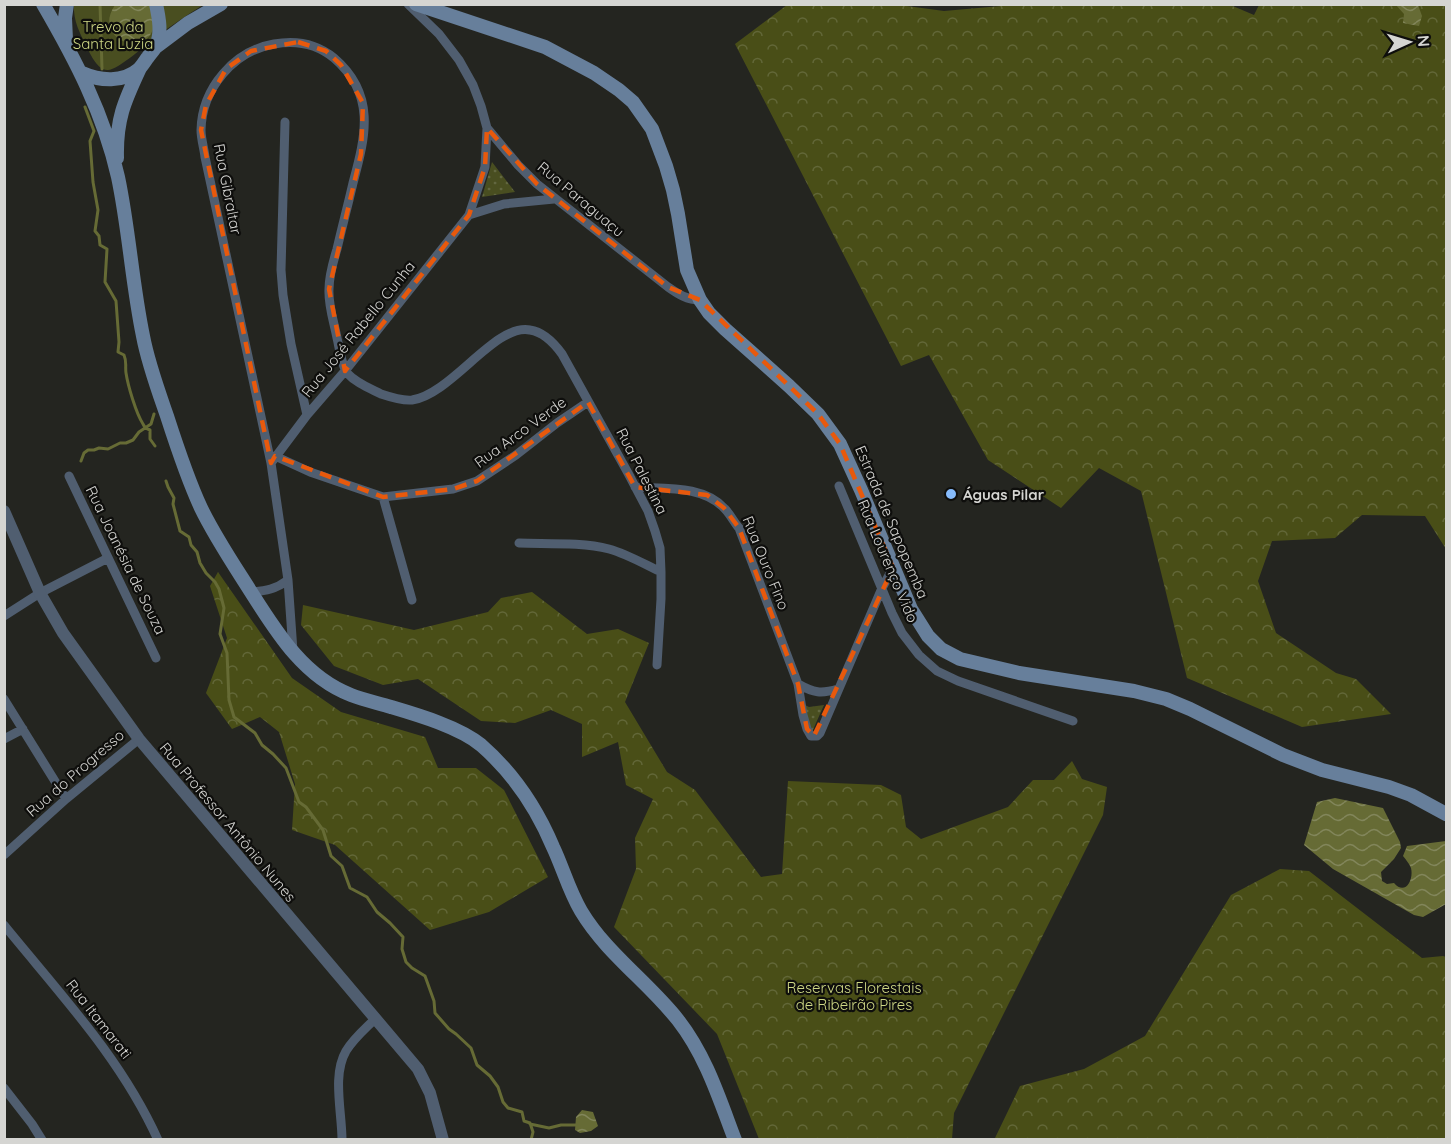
<svg xmlns="http://www.w3.org/2000/svg" width="1451" height="1144" font-family="Quicksand,sans-serif">
	<style>
		.green { fill: #494e20 }
		.forest { fill: url(#forest-crowns) }
		.garden { fill: url(#garden-dots) }
		.water { fill: url(#water-waves) }
		.lines { fill: none; stroke-linecap: round; stroke-linejoin: round }
		.stream { stroke: #666b35; stroke-width: 3 }
		.minor { stroke: #505e70; stroke-width: 9 }
		.tertiary { stroke: #505e70; stroke-width: 12 }
		.secondary { stroke: #677f9b; stroke-width: 14 }
		.marked { fill: none; stroke: #e8590c; stroke-width: 4.5; stroke-dasharray: 12 8; stroke-linejoin: round }
		.poi-dot { fill: #86bbfb; stroke: #0e0e0c; stroke-width: 2 }
		.labels { text-anchor: middle; dominant-baseline: central; stroke-width: 4.5; stroke-linejoin: round; paint-order: stroke }
		.park-label { font-size: 15px; fill: #ced785; stroke: #0e0e0c }
		.street-label { font-size: 15px; fill: #d5d5d2; stroke: #0e0e0c }
		.poi-label { font-size: 15px; font-weight: bold; fill: #d5d5d2; stroke: #0e0e0c; text-anchor: start }
	</style>
	<defs>
		<pattern id="forest-crowns" width="20" height="18" patternUnits="userSpaceOnUse" patternTransform="scale(1.5)"><rect width="20" height="18" fill="#494e17"/><path d="M2 6a3 3 0 1 1 6 0M12 15a3 3 0 1 1 6 0" fill="none" stroke="#626738"/></pattern>
		<pattern id="garden-dots" width="8" height="8" patternUnits="userSpaceOnUse" patternTransform="scale(1.5)"><rect width="8" height="8" fill="#494e20"/><path d="M2 2h.1M6 6h.1" fill="none" stroke="#626740" stroke-width="1.8" stroke-linecap="round"/></pattern>
		<pattern id="water-waves" width="16" height="10" patternUnits="userSpaceOnUse" patternTransform="scale(1.5)"><rect width="16" height="10" fill="#666b35"/><path d="M0 5q4-4 8 0t8 0" fill="none" stroke="#82865b"/></pattern>
	</defs>
	<rect width="100%" height="100%" fill="#242520"/>
	<!-- green -->
	<path class="green" d="M74,5h129c-16,10 -31,20 -46,31 -9,7 -39,34 -49,34 -10,1 -17,-15 -21,-22 -7,-15 -14,-27 -13,-43z"/>
	<!-- forest -->
	<path class="forest" d="M892,4l52,7 79,-7h205l26,11 5,-10h187v544l-21,-33 -63,-1 -27,23 -63,3 -14,40 18,52 60,40 20,6 35,35 -89,13 -115,-49 -46,-187 -42,-23 -38,40 -73,-48 -59,-105 -28,11 -166,-322 52,-39z
		M218,572l74,106 49,34 84,25 13,31h38l28,22 44,87 -59,35 -59,18 -95,-85 -43,-15 3,-46 -16,-52 -19,-15 -28,12 -26,-36 21,-55 -17,-52z
		M532,592l55,42 31,-5 31,14 -24,59 42,70 28,18 66,87 21,-3 6,-93 93,4 20,10 5,32 15,12 87,-32 25,-27h21l18,-19 10,18 25,8 -4,28 -149,298 -2,26h-193l-42,-105 -103,-107 22,-58 -1,-31 18,-39 -27,-14 -8,-43 -36,15v-33l-31,-14 -36,13 -34,-2 -63,-42 -35,6 -49,-19 -33,-41 2,-20 111,25 74,-18 13,-14z
		M1280,869l29,2 113,87 21,-2 3,1v182h-459l8,-1 25,-52 64,-17 61,-33 86,-141z"/>
	<!-- garden -->
	<path class="garden" d="M492,162l23,30 -33,5z
		M801,703l8,4 15,-2 -12,27z"/>
	<!-- water -->
	<path class="water" d="M148,4l2,2c1,7 5,17 3,23 -9,29 -61,10 -38,-24z
		M1396,5h22l4,11 -3,10 -16,-3 1,-9z
		M1335,798l48,10 17,34 1,6 -7,11 -13,13 1,9 5,3 7,-1c11,13 20,-3 17,-15 -2,-5 -5,-8 -8,-12l4,-10 39,-5v63l-23,13 -9,-2 -81,-46 -29,-24 13,-43z
		M582,1110l11,2 5,14 -7,5 -11,2 -5,-3 1,-13z"/>
	<g class="lines">
		<!-- stream -->
		<path class="stream" d="M100,4l2,65
			M1445,4l1,1
			M85,107l9,24 -4,10 3,41 5,28 -3,21 4,5 1,9 7,4 -2,33 11,19 3,41 -1,10 6,3c3,7 1,11 2,18 2,13 10,40 17,51 2,4 2,4 7,6v9l5,7
			M81,461l3,-8 4,-3h6l5,-2 9,1 12,-6h6l7,-3 6,-8 12,-8 3,-10
			M166,481l2,6 6,11 -1,6 7,27 9,6 2,8 6,7 3,11 6,10 9,9 4,7 5,19 -4,26 7,19 2,47 5,17 21,16 7,12 11,9 13,14 13,34 7,5 17,23 8,26 11,10 8,22 17,9 10,15 13,11 13,14 -1,12 4,13 6,6 13,8 9,25 1,12 14,16 7,5 15,14 6,17 13,11 8,11 5,15 5,6 14,4 2,9 6,2 3,9 -2,8
			M530,1124l19,4 12,-3h15"/>
		<!-- minor -->
		<path class="minor" d="M408,4l31,30 20,26 14,25 8,21 6,22 31,37 19,19 131,103c10,7 19,13 32,13
			M285,122l-4,148 2,25 8,49 16,71
			M469,215l35,-11 50,-5
			M275,456l35,16 73,25 70,-8 24,-8 39,-26 41,-32 31,-21
			M271,463l36,-48 38,-44 124,-156 16,-48 2,-39
			M69,476l87,182
			M839,486l53,127 10,20 17,22 18,16 21,10 115,40
			M635,487c29,2 69,-2 90,22 5,5 9,13 14,19l59,156 5,31 4,14 4,7h6l3,-3 62,-145 11,-20
			M383,497l29,103
			M519,543c27,1 63,-1 90,6 18,5 35,15 52,23
			M251,592c15,-1 25,-3 37,-12
			M4,616l36,-23 68,-35
			M293,651l-5,-71 -17,-117 -66,-306c-1,-9 -4,-18 -4,-27 1,-42 33,-79 73,-86 22,-4 43,0 60,14 42,36 32,77 19,125 -5,22 -11,44 -16,66 -4,13 -8,27 -8,40 -1,16 5,33 8,49 2,8 5,29 10,35 9,10 22,15 34,21 9,3 21,7 31,6 40,-6 83,-77 118,-70 14,2 24,13 32,24l66,119 20,38 7,20 5,17 1,24v27l-4,66
			M798,684c16,9 23,10 40,5
			M4,699l62,100
			M4,739l19,-10
			M4,855l62,-56 73,-60
			M4,925c56,69 117,133 154,215
			M4,1088l28,36 10,16
			M342,1140c0,-28 -10,-65 4,-89 8,-13 19,-22 29,-32"/>
		<!-- tertiary -->
		<path class="tertiary" d="M4,511l36,82 23,40 76,106 279,330 12,24 13,47"/>
		<!-- secondary -->
		<path class="secondary" d="M43,4c32,55 61,110 75,173 11,52 14,106 25,159 5,27 15,54 24,80 10,31 20,62 34,92 14,29 33,57 50,84 26,41 53,85 100,103 13,5 27,8 40,12 27,8 68,20 90,38 31,27 56,64 72,102 10,21 16,44 28,64 25,42 67,71 97,109 28,36 41,78 57,120
			M416,4l129,43 49,26 25,17 14,12 19,27 14,37 7,24 5,24 9,56 13,30 9,13 16,16 64,57 29,28 22,30 21,46 50,119 17,27 13,13 19,10 59,14 115,18 32,8 24,10 93,46 39,15 67,17 22,8 35,19
			M66,40l-1,-22 2,-14
			M156,47l32,-24 33,-19
			M82,73c18,8 41,10 57,-4 3,-3 6,-8 9,-12 2,-3 6,-7 8,-11 6,-13 3,-28 0,-42
			M117,158c-1,-38 7,-56 23,-90"/>
	</g>
	<!-- marked area -->
	<path class="marked" d="M298,42l28,9 15,14 22,38 -2,51 -32,135 16,82 124,-156 16,-48 2,-39 50,56 131,103 32,13 118,114 22,30 53,124 -79,168 -7,-7 -9,-45 -59,-156 -15,-20 -17,-13 -72,-8 -47,-85 -111,79 -24,8 -70,8 -108,-41 -4,7 -70,-333 5,-25 20,-36 25,-18z"/>
	<!-- markers -->
	<circle class="poi-dot" cx="951" cy="494" r="6"/>
	<g class="labels">
		<!-- park labels -->
		<g class="park-label">
			<text x="113" y="26">Trevo da<tspan x="113" dy="17">Santa Luzia</tspan></text>
			<text x="854" y="987">Reservas Florestais<tspan x="854" dy="17">de Ribeirão Pires</tspan></text>
		</g>
		<!-- street labels -->
		<g class="street-label">
			<text transform="translate(228 189) rotate(79)">Rua Gibraltar</text>
			<text transform="translate(581 199) rotate(40)">Rua Paraguaçu</text>
			<text transform="translate(358 329) rotate(-51)">Rua José Rabello Cunha</text>
			<text transform="translate(520 432) rotate(-36)">Rua Arco Verde</text>
			<text transform="translate(642 471) rotate(63)">Rua Palestina</text>
			<text transform="translate(892 522) rotate(67)">Estrada de Sapopemba</text>
			<text transform="translate(126 560) rotate(64)">Rua Joanésia de Souza</text>
			<text transform="translate(888 561) rotate(67)">Rua Lourenço Vido</text>
			<text transform="translate(766 563) rotate(68)">Rua Ouro Fino</text>
			<text transform="translate(75 773) rotate(-41)">Rua do Progresso</text>
			<text transform="translate(228 822) rotate(50)">Rua Professor Antônio Nunes</text>
			<text transform="translate(99 1019) rotate(52)">Rua Itamarati</text>
		</g>
		<!-- poi labels -->
		<g class="poi-label">
			<text x="963" y="494">Águas Pilar</text>
		</g>
	</g>
	<!-- border -->
	<rect width="1451" height="1144" fill="none" stroke="#d5d5d2" stroke-width="12"/>
	<!-- north arrow -->
	<g transform="translate(1409 42) rotate(86)" stroke="#0e0e0c" stroke-width="4.5" paint-order="stroke">
	<path d="M0-4.5L10 22L0 15L-10 22Z" fill="#d5d5d2"/>
	<text y="-9" font-size="16" font-weight="bold" text-anchor="middle" fill="#d5d5d2">N</text>
	</g>
</svg>
